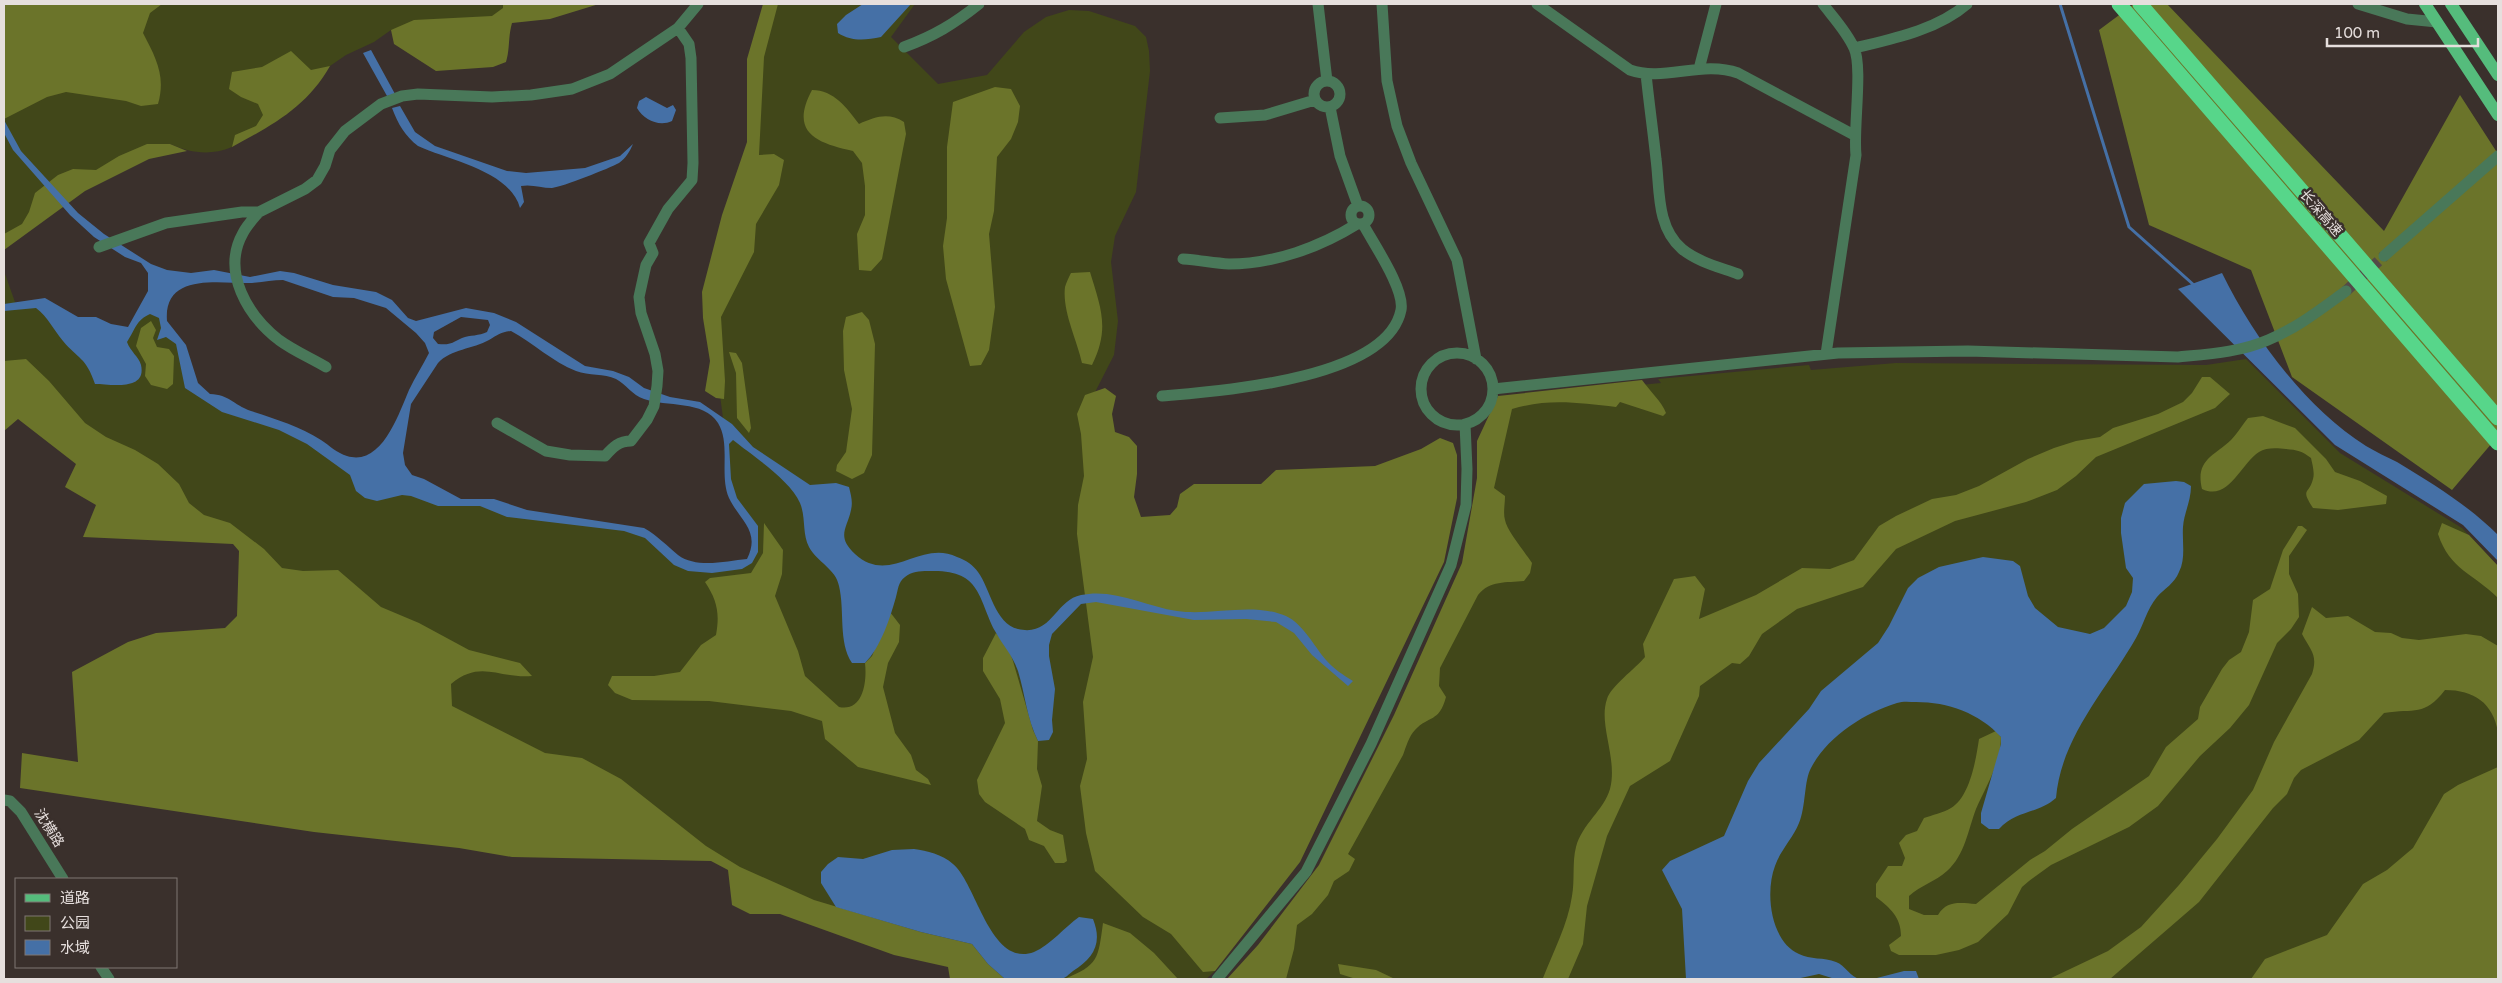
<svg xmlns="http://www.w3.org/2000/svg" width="2502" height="983" font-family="'Varela Round','Noto Sans SC',sans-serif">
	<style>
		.green { fill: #414719 }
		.forest { fill: #6b742a }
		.water { fill: #4570a6; fill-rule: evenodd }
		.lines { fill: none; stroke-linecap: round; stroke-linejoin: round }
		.stream { stroke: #4570a6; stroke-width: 3 }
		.minor-tunnel { stroke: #544a47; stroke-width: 11; stroke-dasharray: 11 5.5; stroke-linecap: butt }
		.minor { stroke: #497859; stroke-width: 11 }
		.major { stroke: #55bc7c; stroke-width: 12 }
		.highway { stroke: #57d68a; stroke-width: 15 }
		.labels { text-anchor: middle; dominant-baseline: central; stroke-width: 5; stroke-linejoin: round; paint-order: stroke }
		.street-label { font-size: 14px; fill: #e6dfdd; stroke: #3a302c }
	</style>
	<rect width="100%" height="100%" fill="#3a302c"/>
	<!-- green -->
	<path class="green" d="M139,4h418l-43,12 -123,14 -17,12 -28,13 -16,11 -98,81c-22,9 -41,6 -62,-3l-135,73 -31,24v-143z
		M772,4h143l-24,33 47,47 49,-9 37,-43 22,-15 23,-7 20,1 46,15 11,11 3,14 1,20 -14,121 -21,44 -4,26 7,59 -4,34 -25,49 25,463 101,104 -9,8h-214l-226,-89 -385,-210 -123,-125 -254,-169v-115l12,34 29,-1 77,34 16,-22 22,-5 19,32 15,47 254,113 44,1 145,27 49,34 64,-4 4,-31 -24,-38 -5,-59 -15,-113 42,-158 2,-104z
		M2246,359l94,94 122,75 36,38v237l-176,176h-1081l85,-108 142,-308 35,-165 158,-15 -3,-4 151,-14 2,5 85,-7 310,2z"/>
	<!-- forest -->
	<path class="forest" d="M4,4h158l-12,9 -7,20c13,25 23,43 15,71l-17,2 -15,-5 -60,-9 -19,5 -43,22z
		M503,4h96l-49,15 -38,4c-4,14 -2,26 -6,39l-13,5 -57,4 -42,-27 -3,-14 23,-10 78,-4 11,-8z
		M763,4h15l-14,53 -5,98 15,-1 10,6 -5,25 -23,39 -2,28 -33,65 4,64 -1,18 -8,-1 -11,-7 5,-30 -7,-43 -1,-26 20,-77 25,-73v-83z
		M2134,4h33l217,227 76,-136 38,59v282l-46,54 -160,-113 -41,-107 -102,-45 -50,-195z
		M291,51l20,19 19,-4c-23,41 -59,60 -98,81l3,-12 21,-9 7,-11 -5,-11 -17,-7 -12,-8 3,-17 30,-5z
		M995,87l16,2 9,17 -2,16 -7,17 -14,18 -3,54 -5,23 6,73 -6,43 -8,15 -11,1 -24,-87 -3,-33 4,-28v-71l6,-45z
		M812,90c22,0 35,18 47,34 16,-7 29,-12 45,-2l2,12 -3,15 -21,110 -11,12 -12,-1 -2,-36 8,-19v-29l-3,-23 -9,-12c-36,-8 -64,-18 -41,-61z
		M147,144h23l17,7 -38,8 -64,32 -81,59v-16l18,-10 7,-12 6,-19 23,-18 15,-6 23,1 23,-14z
		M1090,272c11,36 20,57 2,93l-10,-2c-5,-23 -20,-52 -17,-76 1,-4 4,-10 6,-14z
		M862,312l7,8 6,24 -3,111 -8,18 -12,6 -16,-8 1,-6 9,-13 6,-43 -8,-39 -1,-39 3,-14z
		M151,321l5,9 -3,8 4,9 12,2 5,7 -1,28 -6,5 -16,-4 -6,-9 1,-12 -10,-18 5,-18z
		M729,352l7,1 6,10 9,65 -2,5 -12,-15 -1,-45z
		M26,359l23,22 36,42 21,14 29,13 23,14 21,20 10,19 15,12 26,8 34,26 18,19 21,3 35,-1 43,37 38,16 50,27 51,13 12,13c-34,3 -51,-17 -81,8l1,22 93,47 37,5 39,21 85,67 34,21 74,33 107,32 51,12 16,20 17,15h-55l-2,-12 -54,-12 -114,-41h-30l-18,-9 -4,-35 -17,-9 -199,-4 -53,-9 -145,-16 -294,-44 2,-35 56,9 -6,-90 56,-30 28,-9 69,-5 12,-12 2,-65 -6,-7 -150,-7 13,-32 -31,-18 11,-23 -58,-45 -14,12v-70z
		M2202,377h8l20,17 -15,14 -119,49 -20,19 -19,14 -31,12 -71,19 -59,28 -33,38 -66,22 -35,25 -13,22 -9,8 -8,-1 -32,23 -1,10 -29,65 -40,25 -23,50 -20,70 -4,38 -15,35h-29l4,-1c10,-26 25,-54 29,-82 3,-16 0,-34 4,-49 6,-23 28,-37 34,-58 8,-31 -12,-64 -3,-90 4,-13 28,-30 38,-42l-2,-13 31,-65 21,-3 10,13 -6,30 57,-24 46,-27 28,1 24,-9 25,-34 17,-10 36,-17 24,-4 23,-9 49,-27 26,-11 22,-7 24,-4 13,-9 45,-14 25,-12 9,-9z
		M1642,380c7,10 20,22 24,33l-3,3 -43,-14 -4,5c-37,-4 -67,-9 -104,2l-18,79 11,8c0,8 -2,17 0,24 2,11 20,32 27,43l-2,10 -6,8c-18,2 -34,-1 -46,14l-38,73 -1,18 7,11c-7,26 -17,18 -31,33 -6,6 -9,17 -12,25l-55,99 7,5 -6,12 -15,10 -6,14 -16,19 -15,11 -3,24 -8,30h-59l31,-34 61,-80 75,-150 68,-152 15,-85v-37l21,-45z
		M1105,388l11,8 -4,18 3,18 14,5 8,9v28l-3,23 7,20 29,-2 7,-8 3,-13 14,-10h67l15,-14 99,-4 46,-17 19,-11 13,5 4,12v43l-13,64 -144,300 -85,109 -12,1 -32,-38 -28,-17 -48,-46 -9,-38 -6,-47 7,-27 -4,-57 10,-45 -16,-123 1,-29 6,-29 -3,-42 -4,-20 8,-19z
		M2263,416l32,12 31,31 9,13 25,9 27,15 -1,8 -48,6 -25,-2c-13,-20 -4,-13 0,-29 2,-6 -1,-16 -2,-21 -9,-7 -14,-8 -25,-9 -8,-1 -20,-2 -27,3 -18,11 -30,50 -57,37 -7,-29 12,-33 29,-49 7,-7 11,-15 17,-22z
		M764,523l19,27 -1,24 -7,22 23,55 7,25 34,31c25,5 28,-27 26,-44l7,-7 18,-44 10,13 -1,17 -11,21 -5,24 12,46 16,22 5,15 12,9 3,6 -73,-18 -33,-28 -3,-18 -31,-10 -82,-10 -77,-1 -17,-7 -7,-8 4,-9h42l26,-4 21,-27 15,-10c4,-22 1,-35 -11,-53l5,-4 41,-5 12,-20z
		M2442,523l27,12 29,31v32c-25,-25 -48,-28 -60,-64z
		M2298,526h4l5,4 -18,26v18l9,20 1,23 -8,12 -14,14 -28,62 -19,23 -30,28 -42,50 -29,21 -78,38 -22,16 -7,6 -14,27 -30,28 -19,8 -23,5h-37l-8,-4 -2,-6 12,-9c0,-19 -11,-28 -25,-39v-13l12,-18h14l3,-8 -6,-15 7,-8 11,-4 7,-13c8,-3 19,-5 27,-10 19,-11 25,-49 28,-69l17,-8 5,6c0,26 -15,49 -25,72 -8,21 -11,46 -29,62 -12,11 -26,14 -38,25v13l15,6h14c9,-15 22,-12 38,-11l54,-44 15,-9 27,-22 77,-53 17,-29 32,-28 2,-12 22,-38 7,-9 12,-8 8,-20 4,-32 17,-11 13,-39z
		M2312,607l14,11 22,-2 27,16 16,1 11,5 17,2 47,-6 15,2 17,10v86c-5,-29 -24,-42 -53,-42 -21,27 -30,18 -61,23l-25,27 -58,30 -7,8 -7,16 -14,14 -74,94 -89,77h-61l59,-28 33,-24 38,-42 38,-46 36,-49 21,-48 38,-68c6,-19 -1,-23 -10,-40z
		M996,633l13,17 4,11 20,69 5,11 -1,28 5,17 -5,35 13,9 13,5 4,26 -3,2h-9l-11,-17 -15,-6 -4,-11 -40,-27 -6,-8 -2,-14 28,-57 -5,-24 -17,-28v-13z
		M2498,767v212h-247l14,-20 62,-24 36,-51 24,-14 26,-22 31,-54 14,-9z
		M1103,923l27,10 24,20 24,26h-114c35,-14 34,-20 39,-56z
		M1338,964l38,6 19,9h-39l-16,-5z"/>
	<!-- water -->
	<path class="water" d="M863,4h48l-30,33c-15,3 -29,5 -43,-4l-1,-9 9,-9z
		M371,50l24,44 -8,2 -24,-43z
		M646,97l21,11 6,-3 3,5 -4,11c-13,6 -28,-1 -35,-13l2,-7z
		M400,106l15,26 20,14 72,25 19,2 59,-5 35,-12 13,-12c-3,7 -7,14 -14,19 -9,5 -57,24 -67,25 -11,0 -20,-4 -31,-2l3,16 -4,6c-10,-37 -69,-47 -102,-62 -13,-10 -20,-22 -26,-38z
		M4,120l17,31 57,62 26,21 47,30 16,6 24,3 23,-3 36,7 30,-6 14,2 39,12 43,7 16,8 16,18 8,3 50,-13 28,5 22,9 69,44 28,5 16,6 15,11 26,9 30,5 32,22 21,23 57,38 26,-2 13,4c2,8 4,15 2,23 -4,19 -15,26 4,44 35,32 65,-15 102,3 9,3 16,8 21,15 12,16 17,52 40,57 34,8 37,-29 63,-34 33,-7 64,11 96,16 35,5 75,-9 109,5 17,8 28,30 40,44 8,9 17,15 27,21l-5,5 -36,-31 -18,-22 -18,-11 -30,-3 -52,1 -98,-18 -15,2 -29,30 -3,11v11l6,33 -3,31 1,12 -4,8 -11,1c-11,-22 -13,-47 -20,-70 -6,-17 -15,-25 -23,-40 -17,-33 -14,-60 -61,-60 -9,0 -21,-1 -29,6 -7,5 -7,13 -9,20 -6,21 -15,50 -31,66h-13c-14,-21 -7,-52 -13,-77 -3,-17 -22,-24 -30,-39 -7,-13 -3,-30 -9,-44 -10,-23 -47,-47 -67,-63l-4,4 2,35 6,19 21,28v26l-6,11 -10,6 -30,4 -24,-2 -14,-6 -29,-27 -21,-7 -117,-14 -27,-11h-42l-27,-10 -9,-1 -25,6 -12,-3 -9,-7 -6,-16 -43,-31 -28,-14 -57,-18 -37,-24 -9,-44 -10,-7 -9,3 4,-12 -2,-10 -9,-4c-14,6 -15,16 -23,28 3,9 12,15 14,23 6,27 -32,19 -46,19 -9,-27 -17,-25 -32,-43 -10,-12 -15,-24 -27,-33l-32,3v-7l41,-6 33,19h18l15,7 17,3 20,-36v-18l-7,-10 -16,-6 -31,-20 -24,-22 -57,-65 -9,-17zM283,280l50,17 21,1 32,10 30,25 9,10 4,10c-6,12 -14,24 -20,37 -10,23 -27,77 -62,66 -10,-3 -17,-10 -26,-16 -22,-14 -46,-21 -70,-29 -19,-7 -21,-16 -41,-17l-12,-11 -12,-38 -19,-24c-4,-50 55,-37 85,-38 11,-1 21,-3 31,-3zM461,317l27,3 2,5 -3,7c-8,4 -17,3 -25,6 -11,5 -10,7 -24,6l-5,-6 1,-6zM511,331c22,12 42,31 65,40 13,5 28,2 40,8 10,5 16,16 28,20 22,8 60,1 74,24 13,21 1,52 11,75 11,23 32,33 18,61 -21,2 -50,10 -69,-4 -11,-9 -20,-19 -34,-27l-117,-18 -33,-11h-33l-37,-20 -12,-4 -7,-10 -2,-12 8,-49 27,-41c13,-14 35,-14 51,-23 9,-5 12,-8 22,-9z
		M2222,273c31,64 84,135 144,173 10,6 21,11 31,16 36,22 71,43 101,73v26l-35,-36 -128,-80 -157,-156z
		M2176,481l8,1 7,4c0,15 -7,27 -8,41 -1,15 3,31 -4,45 -5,12 -14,16 -22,25 -10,12 -14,29 -21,41 -29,51 -75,99 -80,160 -18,16 -40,12 -57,31h-10l-8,-6v-10l20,-69v-7c-22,-24 -53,-35 -85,-35 -6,0 -13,-1 -19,1 -33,10 -70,34 -86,65 -7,12 -5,39 -12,55 -6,15 -19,28 -24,43 -10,26 -5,75 24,88 11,6 25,3 37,8 9,3 15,16 24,17h-25l-16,-5 -23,5h-110l-4,-70 -20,-39 8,-9 54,-25 24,-55 11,-18 50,-54 12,-18 57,-48 11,-17 19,-38 10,-10 21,-11 44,-10 30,4 7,5 8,30 7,12 23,19 32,7 14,-6 22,-22 6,-14 1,-14 -7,-10 -5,-35v-15l4,-15 19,-19z
		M914,849c13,2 28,5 39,15 24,20 37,104 81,88 16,-7 31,-25 45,-35l14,2c10,25 0,39 -20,52 -4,3 -8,8 -13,8 -18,3 -38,0 -55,0l-17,-15 -16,-20 -51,-12 -85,-25 -15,-24v-11l7,-8 10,-7 25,2 29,-9z
		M1904,971h12l3,8h-46z"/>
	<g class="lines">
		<!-- stream -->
		<path class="stream" d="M2060,4l69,223 66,59"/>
		<!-- minor-tunnel -->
		<path class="minor-tunnel" d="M2346,291l38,-35"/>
		<!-- minor -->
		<path class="minor" d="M1318,4l9,77
			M1382,4l5,77 10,45 14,37 46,97 19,99
			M1537,4l93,66c34,12 72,-10 108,3l116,62
			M1823,4c10,13 24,28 31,44 9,19 -1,81 2,107l-30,199
			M2358,4l49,15 30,3
			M904,47c30,-11 50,-23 75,-43
			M1855,48c37,-9 82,-18 112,-44
			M1699,69l17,-65
			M1646,74c3,29 7,57 10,85 4,30 0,68 26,90 16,13 37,18 56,25
			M1314 94a13 13 0 1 1 26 0a13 13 0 1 1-26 0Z
			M1330,107l10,49 18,50
			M1220,118l45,-3 50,-15
			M1351 215a9 9 0 1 1 18 0a9 9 0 1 1-18 0Z
			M259,212c-5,6 -12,13 -16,21 -22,39 5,83 36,107 15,11 32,18 47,27
			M99,247l67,-24 76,-11h17l46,-23 12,-9 8,-14 5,-16 15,-19 36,-27 21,-8 16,-2 74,3 39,-2 41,-6 38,-15 68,-46 20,-24
			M2384,256l114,-100
			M1183,259c15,1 31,4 46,5 45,0 91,-17 128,-40
			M1421 389a36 36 0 1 1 72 0a36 36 0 1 1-72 0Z
			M1493,389l345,-36 130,-2 210,6c30,-3 63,-5 90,-17 29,-12 53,-31 78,-49
			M1162,396c56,-5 225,-16 239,-86 4,-21 -28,-67 -38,-86
			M497,423l49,28 24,4 35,1c8,-9 14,-15 26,-15l16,-21 7,-14 3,-20 1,-15 -3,-17 -14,-41 -2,-16 7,-32 7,-12 -4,-10 19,-34 24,-29 1,-17 -2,-105 -2,-14 -11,-16
			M4,800l6,1 11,11 42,67
			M101,967l8,12
			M1217,979l89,-107 65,-128 80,-179 15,-60 1,-36 -2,-45"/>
		<!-- major -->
		<path class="major" d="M2425,4l73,111
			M2451,4l47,71"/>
		<!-- highway -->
		<path class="highway" d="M2119,4l379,439
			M2140,4l358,414"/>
	</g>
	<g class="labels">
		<!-- street labels -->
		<g class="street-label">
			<text transform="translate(2321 213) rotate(49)">长深高速</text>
			<text transform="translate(49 828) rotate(58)">沈横路</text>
		</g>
	</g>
	<!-- border -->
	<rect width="2502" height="983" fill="none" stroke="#e6dfdd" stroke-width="10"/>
	<!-- legend -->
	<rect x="15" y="878" width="162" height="90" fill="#3a302c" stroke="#7f7673"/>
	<rect x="25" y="894" width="25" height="8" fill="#55bc7c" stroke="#7f7673"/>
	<text x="60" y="903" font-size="15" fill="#e6dfdd">道路</text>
	<rect x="25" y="916" width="25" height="15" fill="#414719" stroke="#7f7673"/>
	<text x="60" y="928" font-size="15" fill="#e6dfdd">公园</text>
	<rect x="25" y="940" width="25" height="15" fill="#4570a6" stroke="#7f7673"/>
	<text x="60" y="953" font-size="15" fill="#e6dfdd">水域</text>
	<!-- scale -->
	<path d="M2327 38v8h151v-8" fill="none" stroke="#e6dfdd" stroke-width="2.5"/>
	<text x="2334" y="38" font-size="15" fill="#e6dfdd" stroke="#3a302c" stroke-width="4" paint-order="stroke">100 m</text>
</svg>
